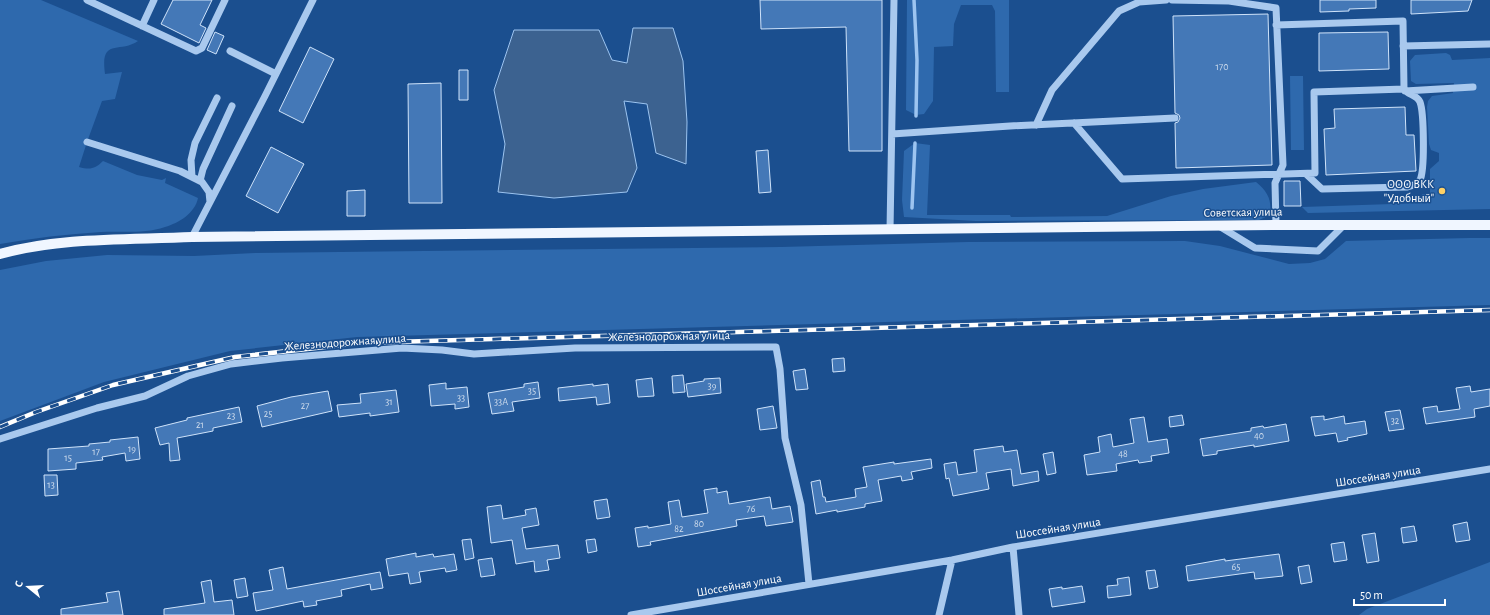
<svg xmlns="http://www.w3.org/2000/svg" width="1490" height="615" font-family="'Alegreya Sans',sans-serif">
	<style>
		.green { fill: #2e69ad }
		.water { fill: #3c6290; stroke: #9cc4f0 }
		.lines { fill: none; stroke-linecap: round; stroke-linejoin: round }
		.stream { stroke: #9cc4f0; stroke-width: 3.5 }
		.building { fill: #4478b7; stroke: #cfe3fa }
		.minor { stroke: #a9c9ee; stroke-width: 7 }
		.major { stroke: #f0f6ff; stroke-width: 10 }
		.rail-casing { stroke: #fff; stroke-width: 4.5 }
		.rail { stroke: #1b4f8f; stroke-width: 3; stroke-dasharray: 9; stroke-linecap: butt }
		.poi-dot { fill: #ffd166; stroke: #1b4f8f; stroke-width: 1.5 }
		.labels { text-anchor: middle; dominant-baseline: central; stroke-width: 3; stroke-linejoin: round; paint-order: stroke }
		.number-label { font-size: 10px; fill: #d0dded }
		.poi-label { font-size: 12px; fill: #fff; stroke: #1b4f8f; text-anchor: end }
		.street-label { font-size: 12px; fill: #fff; stroke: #1b4f8f }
	</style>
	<rect width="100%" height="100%" fill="#1b4f8f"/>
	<!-- green -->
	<path class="green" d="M0,0h41l97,41c-19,13 -38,-4 -33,33l17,-2 -7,27 -13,2 -15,41 -8,25c11,3 16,2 24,-6l34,14 25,5 4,-2 -1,5 33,15c-3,15 -19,25 -33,29 -20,7 -43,4 -64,5 -34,2 -68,6 -101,12z
		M907,0h102v92h-13l-1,-81 -3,-6h-31l-7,19 -1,22 -19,1 -1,54 -9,13 -8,1 -10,-5z
		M1446,53l4,2 2,5 38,-2v151l-182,4 -6,-6 120,-4v-9h8v-25l9,-8v-8l-8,-3 -2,-6 -2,-37 1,-6 4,-5 21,-3 1,-10 -38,1 -5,-3 -1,-20 5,-6z
		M1290,76h13l1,74h-13z
		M915,143l15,2 -3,70h83l1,2 96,-1 64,-20 32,-7 53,-7c12,10 16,18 14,33l-11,5 -283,1 -72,-4 -2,-17 2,-49z
		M1469,238h21v67l-1133,32 -127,14 -126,31 -104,39v-151l46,-9 61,-6 87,1 61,-3 526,-6 187,-5 217,-1 35,5 69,18 21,-1 15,-4 21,-18z
		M1490,562v53h-131l8,-6z"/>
	<!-- water -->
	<path class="water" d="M633,28h40l10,33 4,61 -1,42 -30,-11 -9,-49 -23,-3 13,67 -10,24 -73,6 -56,-6 7,-48 -11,-54 20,-60h85l13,30 15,3z"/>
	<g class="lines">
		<!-- stream -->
		<path class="stream" d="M914,0l3,60 -1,56
			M912,208l3,-65"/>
	</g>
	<!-- building -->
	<path class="building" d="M173,0h39l-12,25 6,3 -7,15 -38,-19z
		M760,0h122v151h-33l-3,-124 -85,2z
		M1320,0h56v8l-27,1v2l-29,1z
		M1411,0h61l-4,11 -57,3z
		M1268,14l4,151 -96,3 -1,-45 3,-1 2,-4 -1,-3 -4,-2 -2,-97z
		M215,32l9,4 -8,18 -9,-4z
		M1388,32l1,37 -70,2v-38z
		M310,47l24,12 -31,64 -24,-12z
		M459,70h9v30h-9z
		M441,83l1,120h-33l-1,-119z
		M1405,107l1,28h8l2,36 -90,4 -2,-46 11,-1 -1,-19z
		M271,147l33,17 -26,49 -32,-17z
		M768,150l3,42 -12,1 -3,-42z
		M1284,181h16l1,25h-17z
		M365,190v26h-18v-25z
		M844,358l1,13 -12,1 -1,-13z
		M805,369l3,20 -12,1 -3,-19z
		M683,375l2,17 -12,1 -1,-17z
		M652,378l2,18 -16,1 -2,-17z
		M720,378l1,15 -33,4 -2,-13 18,-3v-2z
		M538,382l2,16 -28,4 2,9 -22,3 -4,-21 36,-6v-3z
		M446,383v6l21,-2 2,20 -14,2v-5l-24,2 -2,-21z
		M593,384v2l15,-2 2,19 -13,2 -1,-8 -37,4 -1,-13z
		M1470,386l1,6 19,-3v17l-16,3 1,8 -49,7 -3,-16 14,-2 1,6 22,-3 -4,-21z
		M396,390l3,22 -29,4v-3l-31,4 -2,-12 24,-2 -1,-9z
		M328,391l4,20 -70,16 -5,-21 34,-9z
		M773,406l4,22 -17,2 -3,-21z
		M239,407l3,15 -29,6v3l-36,7 3,22 -10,1 -1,-18 -9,2 -5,-17 32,-8v-2z
		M1400,410l4,19 -15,2 -4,-19z
		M1182,415l2,10 -14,2 -1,-10z
		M1324,416v4l20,-4 1,8 20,-3 2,13 -20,4 1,2 -10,2 -2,-9 -21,3 -4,-19z
		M1144,417l4,25 19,-3 2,14 -18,3 1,5 -13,2 -1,-3 -22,4 1,7 -30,4 -3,-20 16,-3 -2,-15 13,-3 2,13 21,-4 -4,-24z
		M1286,424l3,17 -35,6v-2l-37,6v3l-14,2 -3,-17 51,-8v-3l12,-2 1,2z
		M138,437l2,22 -14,2 -1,-8 -23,4 1,3 -27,3v6l-28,2v-22l41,-3v-2l21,-2v-2z
		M1003,446l1,6 13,-2 4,24 17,-3 1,10 -26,5 -2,-17 -25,4 3,16 -36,7 -4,-18 -3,1 -2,-15 12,-2 2,13 19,-3 -3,-22z
		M1053,452l3,21 -9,2 -4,-21z
		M931,459l1,9 -21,4 2,7 -11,2 -1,-5 -23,4 4,21 -17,3v3l-28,5v-2l-21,4 -5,-32 9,-2 3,17h2l1,5 30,-5 -1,-8 12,-2 -4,-20 31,-5v2z
		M44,475h13l1,20 -13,1z
		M717,488v5l10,-2 2,13 41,-7 2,12 18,-3 3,16 -27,4 -2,-10 -28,4 1,6 -87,16 1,3 -13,2 -3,-19 13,-2v2l23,-4 -3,-22 11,-2 3,17 26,-4 -4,-23z
		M607,499l3,18 -13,2 -3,-18z
		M501,505l2,14 23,-4 -1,-5 11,-2 3,17 -17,3 4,21 32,-4 2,13 -13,2 2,10 -14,2 -1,-11 -18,3 -4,-24 -21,3 -4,-36z
		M1467,522l3,18 -14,2 -3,-17z
		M1414,526l3,15 -14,2 -2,-15z
		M1375,533l4,28 -12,2 -5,-28z
		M471,539l3,19 -9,2 -3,-20z
		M595,539l2,12 -9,2 -2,-13z
		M1344,542l3,18 -13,2 -3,-18z
		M416,553v4l17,-3 1,3 20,-3 3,16 -11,2 -1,-4 -26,4 2,10 -11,2 -2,-11 -19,3 -3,-17z
		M1279,554l4,22 -28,3 -1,-7 -66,9 -2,-15 39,-7v2z
		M492,558l3,17 -14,2 -3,-17z
		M1309,565l3,17 -11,2 -3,-17z
		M283,567l4,22 93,-17 3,16 -12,2 -1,-6 -29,6 1,6 -26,5 1,4 -13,2 -1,-6 -47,10 -3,-18 20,-3 -4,-20z
		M1155,570l3,17 -9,2 -3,-18z
		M1129,577l2,18 -23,3 -1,-12 11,-1 -1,-6z
		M245,578l3,18 -11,2 -3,-18z
		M211,580l3,22 18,-2 2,15h-70v-6l41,-6 -4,-21z
		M1082,586l3,16 -33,5 -3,-18 13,-2v2z
		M119,591l4,24h-62v-6l47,-7 -2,-9z"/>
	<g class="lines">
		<!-- minor -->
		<path class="minor" d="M87,0l109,51 6,-3 23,-48
			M1172,0l57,1 47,7 7,157 -8,18 1,42
			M1276,25l127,-4 1,68c4,6 13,6 16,13 4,11 5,68 0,78 -3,4 -8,6 -13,7l-85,2 -16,-15
			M142,26l12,-26
			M1403,46l87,-2
			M230,51l46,23
			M1405,91l68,-4
			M1074,123l48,56 193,-6 -1,-81 90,-3
			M1036,125l16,-35 67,-79 20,-9 27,-2
			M892,134l118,-8 165,-8
			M87,142l93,29 22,11 7,10 1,10
			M192,177l-1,-17 4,-17 22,-45
			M200,181l3,-12 29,-63
			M1219,226l36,22 63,3 26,-26
			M890,230l4,-230
			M192,237l73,-141 48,-96
			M0,439l97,-31 48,-12 43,-20 43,-12 51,-6 120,-10 40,2 32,4 101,-6 201,-1 4,22 5,69 16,67 8,79
			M1013,547l6,68
			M631,615l321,-55 61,-13 477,-78
			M939,615l13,-55"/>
		<!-- major -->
		<path class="major" d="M0,254c61,-17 130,-14 192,-17l1083,-12h215"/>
		<defs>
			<path id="rail" d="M0,427l36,-15 77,-27 122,-28 125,-14 1130,-33"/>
		</defs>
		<!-- rail casing -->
		<use href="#rail" class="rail-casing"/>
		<!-- rail -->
		<use href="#rail" class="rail"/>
	</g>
	<!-- markers -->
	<circle class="poi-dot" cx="1442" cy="191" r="4"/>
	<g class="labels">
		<!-- number labels -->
		<g class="number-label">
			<text x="1222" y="67">170</text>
			<text x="712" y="386">39</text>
			<text x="532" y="391">35</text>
			<text x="461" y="398">33</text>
			<text x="389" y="402">31</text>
			<text x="501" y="402">33А</text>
			<text x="305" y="406">27</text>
			<text x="268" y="414">25</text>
			<text x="231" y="416">23</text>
			<text x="1395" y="421">32</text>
			<text x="200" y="425">21</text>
			<text x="1259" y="436">40</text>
			<text x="132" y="449">19</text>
			<text x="96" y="452">17</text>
			<text x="1123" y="454">48</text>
			<text x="68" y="458">15</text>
			<text x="51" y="485">13</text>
			<text x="751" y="509">76</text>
			<text x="699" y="524">80</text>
			<text x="679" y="529">82</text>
			<text x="1236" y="567">65</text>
		</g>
		<!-- poi labels -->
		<g class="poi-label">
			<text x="1434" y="184">ООО ВКК<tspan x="1434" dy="14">"Удобный"</tspan></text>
		</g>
		<!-- street labels -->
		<g class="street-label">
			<text transform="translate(1243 212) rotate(-1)">Советская улица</text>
			<text transform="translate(669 336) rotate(-1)">Железнодорожная улица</text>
			<text transform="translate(345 342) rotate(-4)">Железнодорожная улица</text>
			<text transform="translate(1378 476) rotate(-9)">Шоссейная улица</text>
			<text transform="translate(1058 528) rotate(-9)">Шоссейная улица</text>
			<text transform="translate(739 585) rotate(-10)">Шоссейная улица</text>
		</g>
	</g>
	<!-- north arrow -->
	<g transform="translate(28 587) rotate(288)" stroke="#1b4f8f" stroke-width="3" paint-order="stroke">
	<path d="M0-3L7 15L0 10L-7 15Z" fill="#ffffff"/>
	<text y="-6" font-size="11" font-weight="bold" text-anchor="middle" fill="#ffffff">С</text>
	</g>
	<!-- scale -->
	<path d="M1354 599v6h91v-6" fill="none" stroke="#ffffff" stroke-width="2"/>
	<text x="1360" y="599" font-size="12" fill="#ffffff" stroke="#1b4f8f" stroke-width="3" paint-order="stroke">50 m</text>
</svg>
